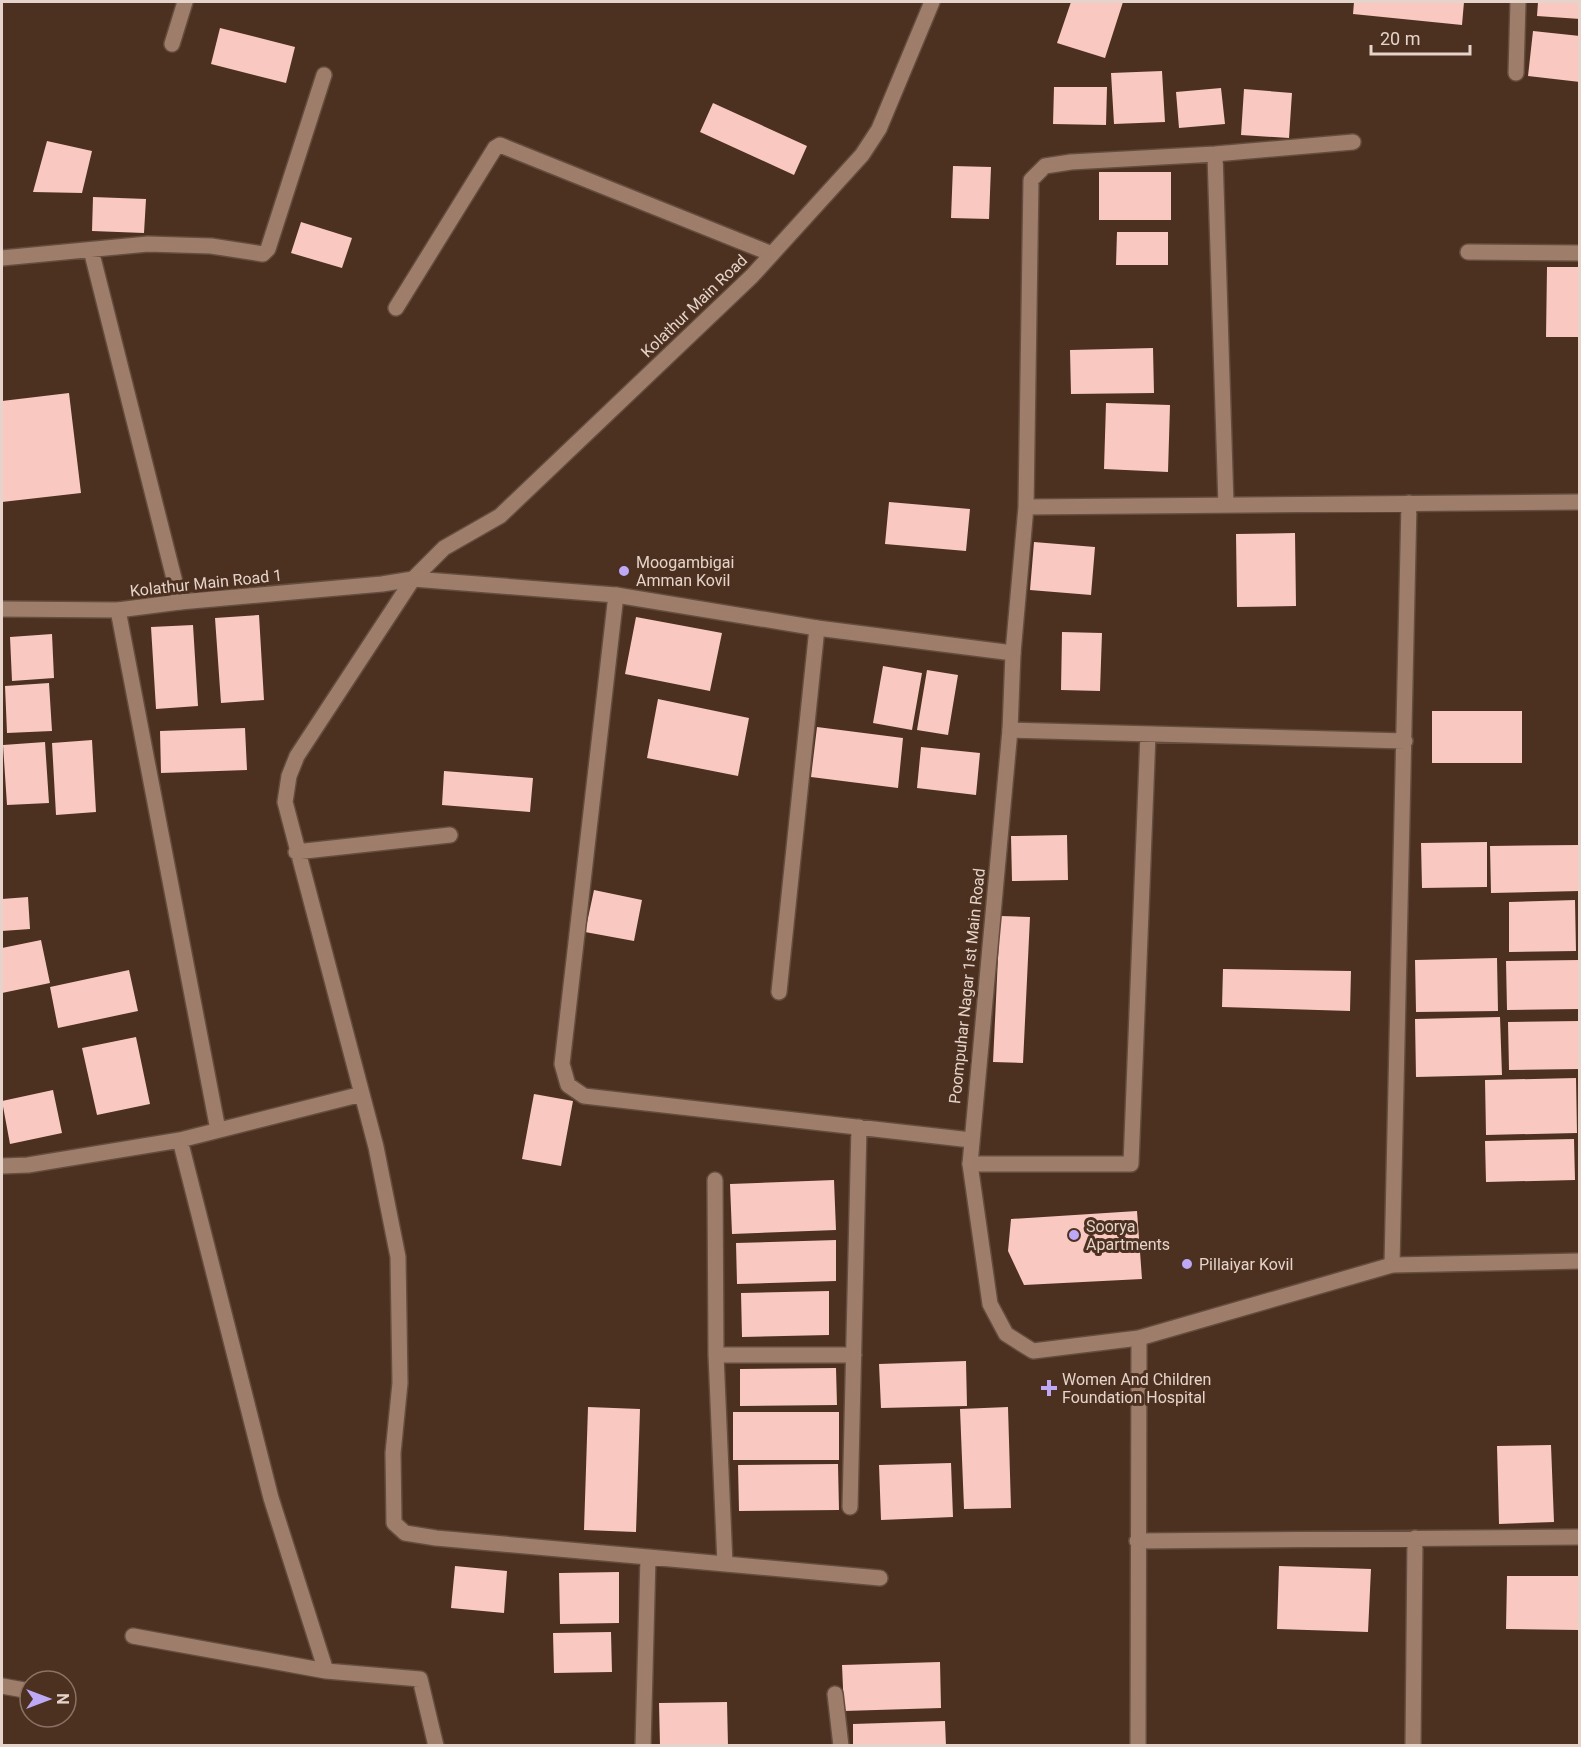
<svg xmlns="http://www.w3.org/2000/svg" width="1581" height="1747" font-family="Roboto,sans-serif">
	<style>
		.building { fill: #f8c8c1 }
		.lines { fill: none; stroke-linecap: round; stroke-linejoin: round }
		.street-casing { stroke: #644d3e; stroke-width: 18 }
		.secondary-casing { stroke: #644d3e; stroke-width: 18 }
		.street { stroke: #9e7d6b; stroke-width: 15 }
		.secondary { stroke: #9e7d6b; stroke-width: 15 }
		.poi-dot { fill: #bda9f5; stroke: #4c3020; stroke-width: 2 }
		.labels { text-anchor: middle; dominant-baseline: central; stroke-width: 6; stroke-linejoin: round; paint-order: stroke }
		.street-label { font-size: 16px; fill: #e6d4ca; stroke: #4c3020 }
		.poi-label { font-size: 16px; fill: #e6d4ca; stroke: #4c3020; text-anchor: start }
	</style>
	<rect width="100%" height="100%" fill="#4c3020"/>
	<!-- building -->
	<path class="building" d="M1071,2h52l-18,56 -48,-15z
		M1354,2h110l-2,23 -109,-11z
		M1538,2h42v17l-43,-3z
		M220,28l75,19 -9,36 -75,-19z
		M1533,31l47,5v46l-52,-6z
		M1162,71l3,51 -51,2 -3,-51z
		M1054,87h53l-1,38 -53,-1z
		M1221,88l4,36 -46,4 -3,-36z
		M1244,89l48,4 -3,45 -48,-3z
		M713,103l94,43 -13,29 -94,-43z
		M47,141l45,10 -10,42 -49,-1z
		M953,166l38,1 -2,52 -38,-1z
		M1099,172h72v48h-72z
		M93,197l53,2 -2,34 -52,-2z
		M301,222l51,16 -10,30 -51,-15z
		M1117,232h51v33h-52z
		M1547,267h33v70h-34z
		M1153,348l1,45 -83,1 -1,-44z
		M69,393l12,100 -79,9v-101z
		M1106,403l64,2 -2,67 -64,-3z
		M889,502l81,7 -4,42 -81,-7z
		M1295,533l1,73 -59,1 -1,-73z
		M1034,542l61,5 -4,48 -61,-5z
		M259,615l5,85 -43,3 -6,-85z
		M636,617l86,16 -12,58 -85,-17z
		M193,625l5,81 -42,3 -5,-82z
		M1062,632l40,1 -2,58 -39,-1z
		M52,634l2,44 -42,3 -2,-44z
		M883,666l39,7 -10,57 -39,-7z
		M927,670l31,5 -10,60 -31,-5z
		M49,683l3,48 -45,2 -2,-47z
		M658,699l91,19 -11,58 -91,-18z
		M1432,711h90v52h-90z
		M817,727l86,11 -5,50 -87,-11z
		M245,728l2,42 -86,3 -1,-42z
		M92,740l4,72 -40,3 -4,-72z
		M45,742l4,61 -42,2 -4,-60z
		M921,747l59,6 -4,42 -59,-7z
		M444,771l89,7 -3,34 -88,-7z
		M1067,835l1,45 -56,1 -1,-45z
		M1487,842v45l-65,1 -1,-45z
		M1579,845l1,46 -89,2 -1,-47z
		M594,890l48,10 -8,41 -49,-9z
		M28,897l2,32 -28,2v-32z
		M1575,900l1,51 -67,1v-50z
		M1000,916l30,1 -7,146 -30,-1z
		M41,940l9,43 -48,10v-45z
		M1497,958l1,53 -82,1 -1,-52z
		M1580,960v49l-73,1 -1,-49z
		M1223,969l128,2 -1,40 -128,-4z
		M129,970l9,41 -80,17 -8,-41z
		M1500,1017l2,58 -86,2 -1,-58z
		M1580,1021v48l-71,1 -1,-48z
		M136,1037l14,67 -53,11 -15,-67z
		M1576,1078l1,55 -91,2 -1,-55z
		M53,1090l9,43 -52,11 -8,-43z
		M534,1094l39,7 -12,65 -39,-7z
		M1574,1139l1,41 -89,2 -1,-41z
		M834,1180l2,50 -104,4 -2,-50z
		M1137,1211l5,68 -118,6 -16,-34 3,-32z
		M836,1240v41l-99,3 -1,-41z
		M829,1291v44l-87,2 -1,-44z
		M966,1361l1,45 -86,2 -2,-44z
		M836,1368l1,37 -97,1v-37z
		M588,1407l52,2 -4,123 -52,-2z
		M1008,1407l3,101 -47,1 -4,-100z
		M733,1412h106v48h-106z
		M1551,1445l3,77 -55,2 -2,-78z
		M951,1463l2,54 -72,3 -2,-55z
		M838,1464l1,46 -100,1 -1,-46z
		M455,1566l52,5 -3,42 -53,-5z
		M1279,1566l92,3 -3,63 -91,-3z
		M619,1572v51l-59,1 -1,-51z
		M1507,1576h73v54l-74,-1z
		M611,1632l1,40 -58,1 -1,-40z
		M940,1662l1,46 -97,3 -2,-46z
		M727,1702l1,44h-68l-1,-43z
		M945,1721l1,25h-93v-22z"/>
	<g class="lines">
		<defs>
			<path id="street" d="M172,44l13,-42
				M1516,73l2,-71
				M1215,154l11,351
				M91,250l89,352
				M1468,252l112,1
				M2,258l146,-14 63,2 52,8 5,-5 56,-174
				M396,308l99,-160 5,-3 272,109
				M1026,507l554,-5
				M616,595l-54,469 6,21 16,11 387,44
				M118,610l100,520
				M1013,653l13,-146 5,-327 14,-14 26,-4 144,-8 138,-12
				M1010,730l395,11
				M296,852l154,-17
				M779,992l38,-364
				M362,1094l14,53 22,110 2,126 -7,70 1,70 11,10 31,5 212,19 -5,189
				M180,1140l91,358 55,173
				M970,1164h161l17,-430
				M2,1166l26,-1 152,-25 182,-46 -77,-292 4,-26 8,-20 116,-177
				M715,1180l1,175 9,209
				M1392,1265l17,-762
				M716,1355h138
				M850,1507l9,-380
				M1137,1541l443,-4
				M648,1557l232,21
				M133,1636l193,35 94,8 16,67
				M2,1686l28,5
				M835,1694l6,52
				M1138,1746l1,-408
				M1413,1746l2,-208"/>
			<path id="secondary" d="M413,579l31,-31 56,-32 252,-240 110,-121 17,-26 53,-127
				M2,609l116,1 62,-8 202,-18 31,-5 203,16 201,33 196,25 -3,77 -40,434 20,140 16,30 27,17 106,-13 253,-73 188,-4"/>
		</defs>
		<!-- street casing -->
		<use href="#street" class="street-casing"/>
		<!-- secondary casing -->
		<use href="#secondary" class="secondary-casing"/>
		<!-- street -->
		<use href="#street" class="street"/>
		<!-- secondary -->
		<use href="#secondary" class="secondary"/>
	</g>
	<!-- markers -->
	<g class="poi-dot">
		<circle cx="624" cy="571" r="6"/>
		<circle cx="1074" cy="1235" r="6"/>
		<circle cx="1187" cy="1264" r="6"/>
		<path d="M1046 1379h6v6h6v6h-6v6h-6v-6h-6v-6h6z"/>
	</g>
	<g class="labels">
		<!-- street labels -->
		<g class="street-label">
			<text transform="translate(694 306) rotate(-44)">Kolathur Main Road</text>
			<text transform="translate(206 583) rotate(-6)">Kolathur Main Road 1</text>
			<text transform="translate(967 986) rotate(-84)">Poompuhar Nagar 1st Main Road</text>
		</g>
		<!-- poi labels -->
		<g class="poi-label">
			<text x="636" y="562">Moogambigai<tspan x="636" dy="18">Amman Kovil</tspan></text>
			<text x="1086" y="1226">Soorya<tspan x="1086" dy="18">Apartments</tspan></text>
			<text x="1199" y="1264">Pillaiyar Kovil</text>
			<text x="1062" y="1379">Women And Children<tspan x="1062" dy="18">Foundation Hospital</tspan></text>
		</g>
	</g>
	<!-- border -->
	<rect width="1581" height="1747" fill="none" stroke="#e6d4ca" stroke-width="6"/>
	<!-- north arrow -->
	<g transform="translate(48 1699) rotate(90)"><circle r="28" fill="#4c3020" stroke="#8a7264" stroke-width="1.5"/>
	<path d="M0-4.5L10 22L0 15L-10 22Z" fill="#bda9f5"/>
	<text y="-9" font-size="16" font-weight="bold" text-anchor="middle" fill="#e6d4ca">N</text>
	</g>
	<!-- scale -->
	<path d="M1371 45v9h99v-9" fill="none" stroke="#e6d4ca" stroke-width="3"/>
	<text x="1380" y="45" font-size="18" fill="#e6d4ca" stroke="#4c3020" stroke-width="4.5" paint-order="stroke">20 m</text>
</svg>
